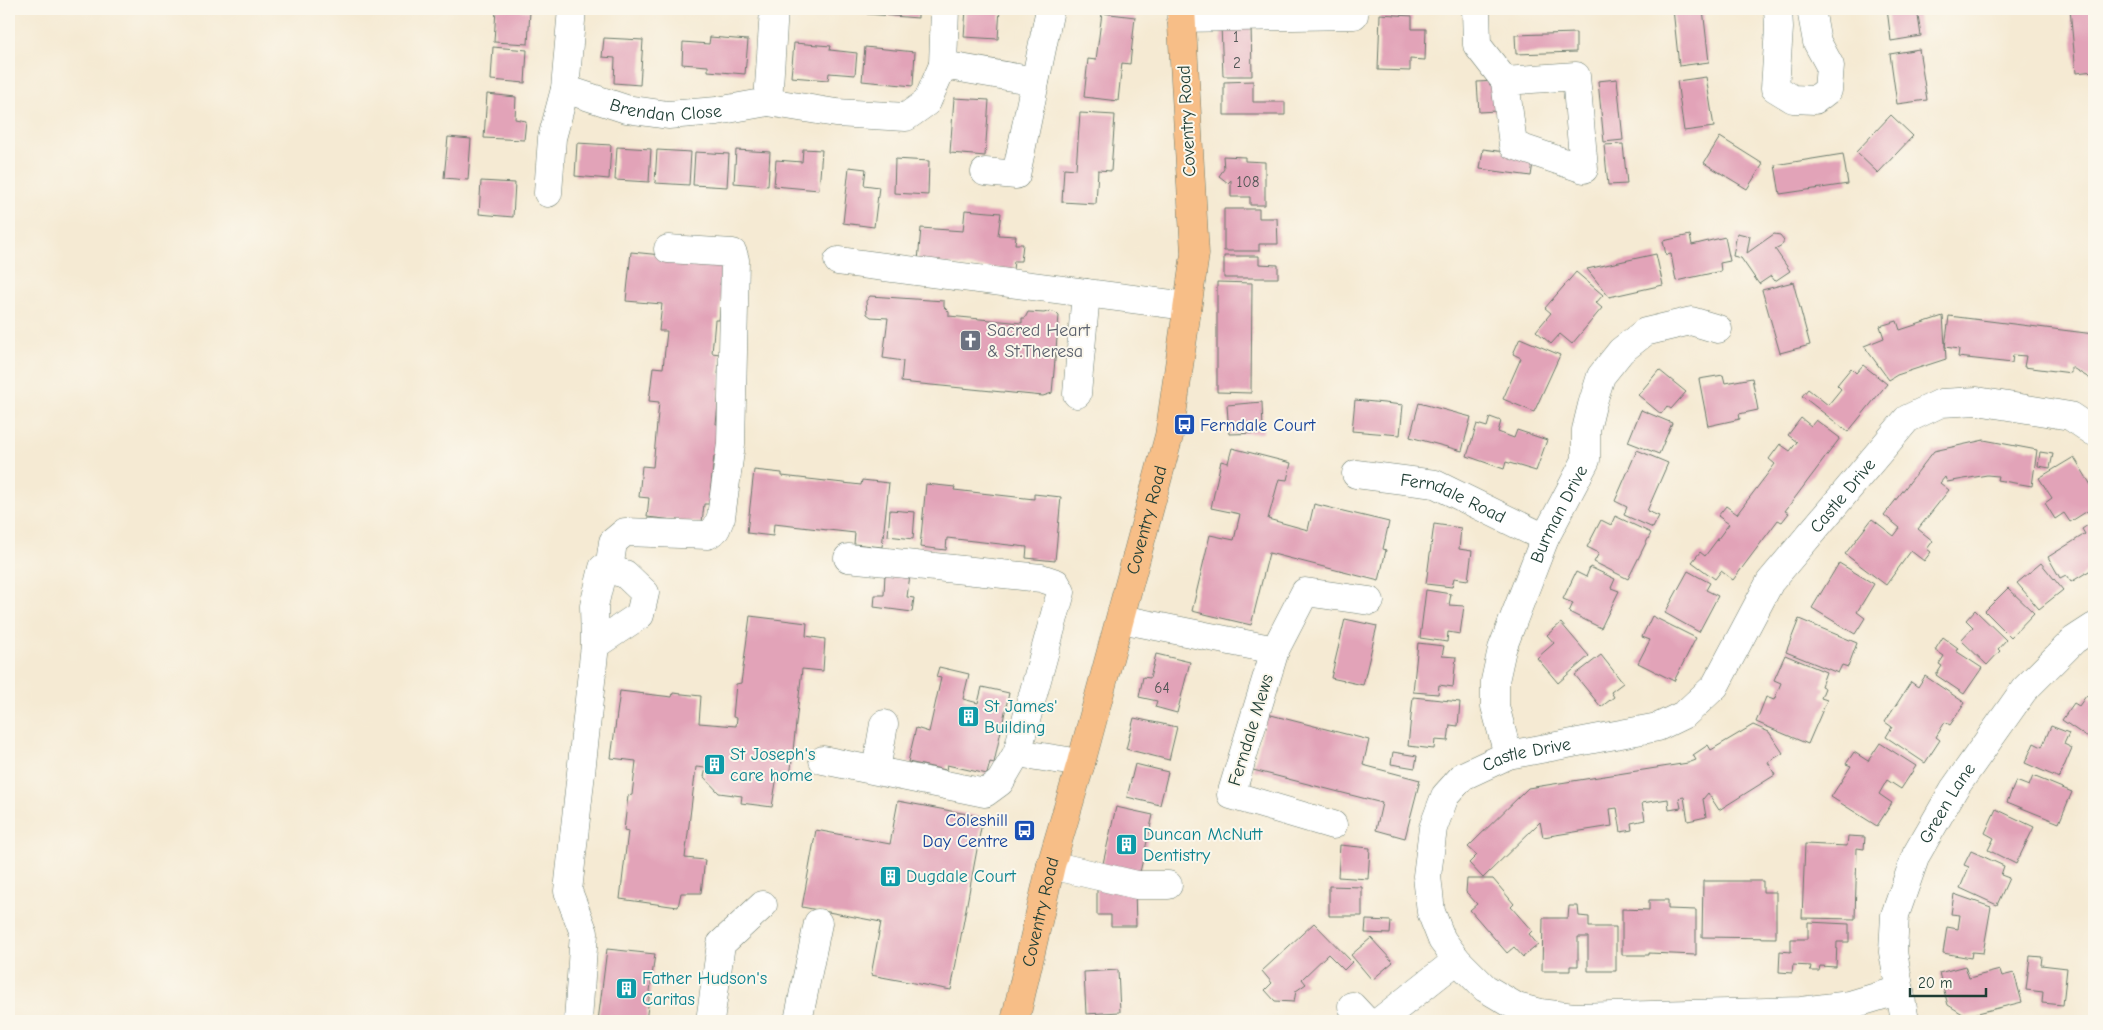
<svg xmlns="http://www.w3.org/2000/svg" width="2103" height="1030" font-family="'Comic Neue',sans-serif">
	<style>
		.building { fill: #e2a3b8 }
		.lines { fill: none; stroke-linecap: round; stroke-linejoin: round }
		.minor-casing { stroke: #6a7a6c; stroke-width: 29 }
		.major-casing { stroke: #6a7a6c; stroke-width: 29 }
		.minor { stroke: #fff; stroke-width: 28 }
		.major { stroke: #f7be87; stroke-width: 28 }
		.labels { text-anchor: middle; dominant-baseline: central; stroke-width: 4; stroke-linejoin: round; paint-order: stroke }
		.number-label { font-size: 15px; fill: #505655 }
		.street-label { font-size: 18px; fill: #1f3d34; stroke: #fbf7ec }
		.worship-label { font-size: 18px; fill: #5b616d; stroke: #fbf7ec; text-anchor: start }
		.transit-label { font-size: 18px; fill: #164399; stroke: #fbf7ec; text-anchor: start }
		.culture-label { font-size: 18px; fill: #0d838f; stroke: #fbf7ec; text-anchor: start }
	</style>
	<rect width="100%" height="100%" fill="#fbf7ec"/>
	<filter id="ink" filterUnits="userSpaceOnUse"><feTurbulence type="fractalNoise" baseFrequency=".02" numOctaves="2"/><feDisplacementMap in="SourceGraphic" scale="10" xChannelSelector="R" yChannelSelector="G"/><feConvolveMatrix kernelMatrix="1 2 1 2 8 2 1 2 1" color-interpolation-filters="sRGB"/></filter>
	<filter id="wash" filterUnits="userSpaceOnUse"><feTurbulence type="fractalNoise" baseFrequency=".0096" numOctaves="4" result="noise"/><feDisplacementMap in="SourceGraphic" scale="20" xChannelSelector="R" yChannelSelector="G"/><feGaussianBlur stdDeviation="1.12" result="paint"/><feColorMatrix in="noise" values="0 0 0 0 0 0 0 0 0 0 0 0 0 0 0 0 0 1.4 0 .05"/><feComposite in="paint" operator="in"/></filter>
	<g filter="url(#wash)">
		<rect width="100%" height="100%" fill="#f5ead3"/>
		<g id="blocks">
			<!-- building -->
			<path class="building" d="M496,9l34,2 -2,33 -34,-2z
				M615,9h34v4l-34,-2z
				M867,9h51v9l-51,-4z
				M966,9h34l-2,30 -34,-2z
				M1673,9h30l6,53 -30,4z
				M1887,9h30l4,27 -30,5z
				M2070,9h24v62l-18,2z
				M1102,13l33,4 -5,47 -8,-1 -4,38 -34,-4 4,-38 8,1z
				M1380,14l32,2v13h14l-1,31 -15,-1v12l-32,-1z
				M1251,24l1,52h-29l-2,-51z
				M1576,33v19l-60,2 -1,-19z
				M710,37l38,3 -3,34 -37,-3v-5l-26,-2 1,-22 26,2z
				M604,38l39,2 -3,45 -26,-2 1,-25 -13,-1z
				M794,43l37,3 -1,4 27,3 -2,22 -26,-2 -1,7 -37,-3z
				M493,47l34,3 -2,33 -34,-3z
				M865,47l50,5 -2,34 -51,-5z
				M1919,49l8,51 -30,4 -7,-50z
				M1706,77l8,50 -30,4 -7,-50z
				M1617,79l6,61 -19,2 -6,-61z
				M1253,81v21h32v13h-61v-33z
				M1496,81l1,30 -18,1 -2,-30z
				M487,94l29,3 -1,22 11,2 -2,19 -40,-2z
				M954,98l35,2 -4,56 -35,-3z
				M1080,113l35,2 -4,56 -13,-1 -2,34 -34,-2 2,-34 12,1z
				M1891,115l22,21 -35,37 -22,-21z
				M448,137l23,2 -3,41 -24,-2z
				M1720,137l43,27 -16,25 -43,-26z
				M577,143l34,2 -2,34 -34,-3z
				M1623,144l4,40 -19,1 -4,-40z
				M617,147l34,2 -2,33 -34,-2z
				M803,149l19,1 -3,40 -45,-4 2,-26 26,2z
				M1483,149l51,7 -3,20 -51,-7z
				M657,150l34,2 -2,33 -34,-2z
				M736,150l34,2 -2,34 -34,-3z
				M695,152l34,2 -2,33 -34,-2z
				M1843,154l5,30 -68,10 -5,-29z
				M1223,156l22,1v4l20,1v43h-15v-8h-19v-17l-3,3 -9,-7 5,-7z
				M895,159l34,2 -1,34 -34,-2z
				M849,167l17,2 -2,16 15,2 -5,40 -31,-4z
				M481,181l34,2 -2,34 -34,-3z
				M1224,209h35v9h18l1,26h-19v7h-35z
				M965,210l36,3 -3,22 18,1 -1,8h8l-2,17h-7l-1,9 -95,-9 3,-33 42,3z
				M1737,233l13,3 -3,17 27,-19 6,1 4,5 -2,5 -7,4 15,22 -15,10 -4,-5 -12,8 -18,-26 -8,-2z
				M1690,235l2,10 33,-8 5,24 -10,2 1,8 -45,10 -5,-27 -5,1 -3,-14z
				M631,252l92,9 -3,24h3l-4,35h-4l-3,33 8,1 -2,20h3l-5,50h6l-3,32h-5l-5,48h-5l-2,19 -55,-6 2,-19 -10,-1 3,-31 11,1 6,-65 -10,-1 4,-34 10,1 4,-37h-8l3,-27 -36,-3z
				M1656,254l7,31 -54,12 -22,-28z
				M1224,256h35v8l19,1v13h-54z
				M1576,272l27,23 -7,8 6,5 -30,36 -12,-10 -9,10 -15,-13 15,-18 -6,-5z
				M1217,282l35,1 -1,110 -34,-1z
				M1793,282l17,63 -30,8 -18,-63z
				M870,296l74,5v6l5,5v4l73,7v-5h3l3,-6 16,1 6,-2 6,2 3,3 -7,77 -9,3 -142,-14 2,-21 -20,-3 5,-40 -17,-1 -4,-3 -1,-13z
				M1943,316l3,43 -49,16 -8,5 -25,-34 20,-8 -4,-12 17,-5 3,9z
				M1949,316l145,18 -2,6 2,1v40l-23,-14v6l-47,-6 2,-11 -13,-1 -1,8 -54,-6 1,-8 -14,-2z
				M1520,338l40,17 -26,57 -31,-13 18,-41 -8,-4z
				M1863,365l24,19 -39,48 -46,-36 6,-7 20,16 13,-16 -4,-4 14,-17 5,5z
				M1659,370l27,22 -15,17 -4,-3 -6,8 -23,-19z
				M1723,375l2,8 27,-5 6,32 -19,4 1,5 -32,7 -9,-47z
				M1355,400l48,5 -3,30 -48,-4z
				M1262,402l1,31 -34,1 -2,-29z
				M1419,403l52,14 -9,34 -52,-14z
				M1641,410l31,13 -13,31 -31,-12z
				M1490,417l11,4 -3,11 16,6 3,-8 30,10 -11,31 -30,-9 -2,7 -37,-13 10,-32 10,3z
				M1801,418l10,8 5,-6 24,18 -55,73 4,2 -7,9 -4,-2 -45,60 -12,-9 -6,8 -23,-17 8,-10 5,4 24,-32 -11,-8 8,-10 11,8 38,-50 -6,-5 11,-15 10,7 7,-9 -9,-7z
				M1984,440l53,10 -5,36 -35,-6 1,-4 -11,-1 -40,7 -2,-5 -5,6 9,7 -31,39 15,12 -6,8 4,3 -7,9 -13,-10 -25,34 -41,-31 27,-35 22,17 6,-8 -16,-13 50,-64z
				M1232,448l59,15 -4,17 -8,-1 -11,40 40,11 6,-26 75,18 -6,27 3,1 -7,31 -110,-28 -18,72 -59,-14 18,-76 24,5 6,-26 -29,-6 10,-47 7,2z
				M1637,450l31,13 -21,48 12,5 -6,12 -29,-13 3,-8 -12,-6z
				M2040,452l13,2 -3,14 -12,-2z
				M2074,457l20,33v17l-24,15 -6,-9 -9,6 -10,-16 7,-5 -13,-20z
				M754,470l28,3v3l79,9 1,-5 27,3 -7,64 -28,-3 1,-11 -81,-9 -1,12 -26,-3z
				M926,484l29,3 -1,3 80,9v-5l27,3 -6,64 -29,-3 1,-11 -80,-9 -1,12 -26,-3z
				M890,510l25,2 -2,27 -25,-3z
				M1615,516l36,17 -23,46 -34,-17 5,-9 -12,-6 14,-27 10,5z
				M2094,521v47l-23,14 -5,-7 -6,3 -12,-21 37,-23 -3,-5z
				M1434,524l27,4 -2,21 13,2 -4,29 -14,-2 -2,9 -26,-3z
				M1839,563l35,21 -17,28 8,6 -10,16 -43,-26z
				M2041,563l22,27 -24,19 -22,-26z
				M1590,567l25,12 -4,9 8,3 -18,37 -32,-16 4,-9 -10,-4 13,-27 10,5z
				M1688,571l22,12 -4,7 12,6 -19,36 -34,-19z
				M885,573l25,2 -3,22 7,1 -2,14 -38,-5 1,-12h9z
				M2008,588l26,25 -23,24 -26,-26z
				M1426,590l25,4 -2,11 15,1 -4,28 -12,-2 -1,10 -27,-4z
				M1975,610l31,30 -8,9 2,2 -13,14 -26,-25 12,-13 -7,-7z
				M750,616l57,7 -1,13 19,3 -2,32 -21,-2 -12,109 -13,-2 -5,31 -31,-4 1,-7 -23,-3 -15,-16 2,-9 -10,-1 -11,91 20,2 -4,33h-20l-3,14 -58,-8 8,-68 -4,-1 4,-34 4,-1 4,-34 -25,-3 9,-67 52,6 1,-4 28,3 -2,27 37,3 1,-8 -4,-1 3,-33 5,-1z
				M1652,616l44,22 -22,43 -36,-18 12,-23 -8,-3z
				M1345,619l32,7 -14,59 -32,-7z
				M1799,619l58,24 -9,24 -6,-2 -4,8 -52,-21z
				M1561,623l28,33 -31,27 -21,-25 17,-15 -7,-8z
				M1943,637l15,11 -2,3 26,17 -18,26 -28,-19 6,-9 -3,-2 5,-8 -9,-6z
				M1418,643l26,3 -2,10 14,1 -3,30 -14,-2 -1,9 -25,-2z
				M1156,654l34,8 -13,51 -22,-6 2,-6 -18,-4 4,-20 7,1z
				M1601,655l22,28 -12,9 3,5 -13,10 -26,-32z
				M1785,655l41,17 -5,14 4,2 -4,10 6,2 -19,44 -52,-22 10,-25 8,3 7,-17 -7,-3z
				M939,667l30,7 -6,25 15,4 4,-16 27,6 -15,70 -4,-1 -3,12 -40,-9 -1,5 -38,-8 8,-34 13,4 12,-54 -5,-1z
				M1925,676l40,27 -15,22 -5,-3 -9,15 4,3 -15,23 -39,-26 6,-10 -7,-5 26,-40 7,5z
				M2086,696l8,5v41l-32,-22 12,-17 5,3z
				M1413,697l47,5 -2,24 -8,-1 -2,16 -13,-1 -1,9 -26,-3z
				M1267,714l102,26 -6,25 57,15 -15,58 -29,-8 6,-27 -129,-33z
				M1134,718l43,9 -8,33 -43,-11z
				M1753,725l16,7 14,21 -15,9 7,13 -56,35 -11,-17 -5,6 3,18 -18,4 -4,-24 -5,1 2,10 -12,2 -1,-11 -26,4 3,17 -14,3 1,7 -11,2 -4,-24 -7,1 2,17 -69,11 -3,-15 -57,56 -14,-15 8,-8 -9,-8 60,-59 160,-25 8,-3 -3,-5 15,-10 3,5z
				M2051,726l18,7 -5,11 8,4 -13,30 -34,-15 9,-20 8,4z
				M1880,743l36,23 -15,23 -14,-9 -8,14 13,9 -15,23 -46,-29 20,-31 -5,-2 8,-12 14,9z
				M1393,752l24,4 -2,12 -24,-4z
				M1135,764l33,8 -8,33 -33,-8z
				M2033,776l39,16 -13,31 -52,-21 9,-21 13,5z
				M898,801l85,16 -32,173 -80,-15 10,-53 -79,-15 14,-77 74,14z
				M1116,807l37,8 -15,66 -37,-9z
				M1996,809l38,18 -18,37 -28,-14 6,-12 -9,-5z
				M1848,836l17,1 -1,12 -7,-1 -2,71 -53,-1 3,-74 42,2z
				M1340,845l30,3 -2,31 -30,-2z
				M1971,851l33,15 -3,9 8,3 -12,27 -37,-17 9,-21 -5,-2z
				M1467,879h26l21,25 -3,3 21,24 -3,3 9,11 -15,12 -9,-10 -7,6 -37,-43 7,-6 -11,-12z
				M1703,881h60v11h13v46l-74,-1z
				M1329,886l33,1v29h-33z
				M1097,889h38l1,37h-25v-11h-14z
				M1954,894l37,13 -8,46 -11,-1 -1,6 -28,-5 4,-26 11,2 2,-14 -9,-1z
				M1649,900h19v9l28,1v45l-47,-2v2h-27v-46l27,1z
				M1569,906h9l1,10 10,1v10h27v44h-28v-34h-10v29h-8v5h-28l1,-53h25z
				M1366,920l25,1 -1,13 -25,-1z
				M1808,922l41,2v18h-12l-1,25 -16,-1 -1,5h-9l1,-5 -18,-1 -1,8 -13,-1 1,-21 11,1v-13h17z
				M1314,923l38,39 -8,8 -16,-16 -26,25 4,5 -10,7 -2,11 -19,-1 -10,-11 7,-7 -10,-12z
				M1371,938l22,24 -21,18 -21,-25z
				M607,949l48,5 -9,67h-48z
				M2030,956l12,1 -1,8 26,3 -4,37 -21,-2 1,-11 -17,-2z
				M1965,966l4,12 31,-8 2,6 12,-3 8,29 -56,14 -18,-11 -9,-32z
				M1118,970l2,42 -34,2 -2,-42z"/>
		</g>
	</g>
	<g filter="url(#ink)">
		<use href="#blocks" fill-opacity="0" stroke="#6a7a6c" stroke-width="1"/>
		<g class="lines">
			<defs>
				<g id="minor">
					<path d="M945,9l-2,56 92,16"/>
					<path d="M1476,9l1,36 28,36 8,64 71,24 -8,-93 -71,5"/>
					<path d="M1778,9l1,19 -4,60 18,11 22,1 13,-10 2,-24 -13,-24 -6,-33"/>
					<path d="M1181,18l173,-3"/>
					<path id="s1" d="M565,89l61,20 42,6 49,-4 51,-9 68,11 70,4 21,-15 16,-37"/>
					<path d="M768,102l6,-93"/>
					<path d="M985,172l31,3 33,-161"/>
					<path d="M548,193l4,-55 13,-49 7,-80"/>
					<path d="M838,261l349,45"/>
					<path d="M1077,394l9,-101"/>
					<path id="s2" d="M1356,474l79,10 110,54"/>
					<path d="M848,558l193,20 15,5 5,9 -44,161"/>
					<path d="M609,570l4,-28 12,-10 83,3 8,-6 5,-12 10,-73 4,-184 -2,-7 -65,-4"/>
					<path d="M1121,619l154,31 30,-58 65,9"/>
					<path d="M1275,650l-44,145 102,30"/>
					<path id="s3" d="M1508,755l-13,-49v-25l7,-32 43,-111 41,-78v-30l6,-25 9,-29 20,-25 24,-19 46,-11 27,8"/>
					<path d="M823,760l162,33 15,-11 17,-29 64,10"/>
					<path d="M876,770l8,-46"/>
					<path d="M1051,865l86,20h31"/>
					<path id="s4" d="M1900,990l-50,15 -49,6 -227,6 -34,-4 -23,-6 -32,-19 -28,-28 -15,-20 -11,-28 -4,-36 6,-48 12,-32 18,-20 45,-21 150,-28 27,-13 30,-28 55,-104 137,-163 34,-16 36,-2 93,15 24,16"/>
					<path d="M1352,1006l14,15"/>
					<path d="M578,1021l6,-88 -16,-42 27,-246 -1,-39 9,-38 22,6 20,19 -5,22 -45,30"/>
					<path d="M710,1021l11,-77 42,-39"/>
					<path d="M798,1021l20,-98"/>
					<path d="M1380,1021l77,-61"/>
					<path id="s5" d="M1905,1021l-12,-69 2,-37 21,-60 38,-66 70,-99 50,-50 20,-13"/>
				</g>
				<g id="major">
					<path id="s6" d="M1015,1021l36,-156 30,-102 88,-327 26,-182 -14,-245"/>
				</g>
			</defs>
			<!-- minor casing -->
			<use href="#minor" class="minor-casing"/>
			<!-- major casing -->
			<use href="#major" class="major-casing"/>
			<!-- minor -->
			<use href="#minor" class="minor"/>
			<!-- major -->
			<use href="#major" class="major"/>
		</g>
	</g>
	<!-- icons -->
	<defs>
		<symbol id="church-square" viewBox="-11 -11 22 22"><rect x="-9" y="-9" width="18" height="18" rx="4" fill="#6b7280" stroke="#fbf7ec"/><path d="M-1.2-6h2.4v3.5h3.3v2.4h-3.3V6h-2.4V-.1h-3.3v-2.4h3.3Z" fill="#fff"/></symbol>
		<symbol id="bus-square" viewBox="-11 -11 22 22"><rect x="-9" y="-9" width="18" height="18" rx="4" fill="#1a4fb4" stroke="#fbf7ec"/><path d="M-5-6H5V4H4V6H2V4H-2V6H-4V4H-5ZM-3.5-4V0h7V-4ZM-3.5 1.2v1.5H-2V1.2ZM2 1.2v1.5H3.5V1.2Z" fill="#fff"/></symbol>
		<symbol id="building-square" viewBox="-11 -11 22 22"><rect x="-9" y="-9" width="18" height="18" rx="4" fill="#0f9aa8" stroke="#fbf7ec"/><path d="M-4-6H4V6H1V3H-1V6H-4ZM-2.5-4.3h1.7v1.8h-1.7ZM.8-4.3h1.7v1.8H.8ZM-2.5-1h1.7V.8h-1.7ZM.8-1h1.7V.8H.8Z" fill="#fff"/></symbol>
	</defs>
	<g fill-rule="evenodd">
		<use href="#church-square" x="958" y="328" width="25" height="25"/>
		<use href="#bus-square" x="1172" y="412" width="25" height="25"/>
		<use href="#building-square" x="956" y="704" width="25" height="25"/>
		<use href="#building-square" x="702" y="752" width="25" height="25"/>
		<use href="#bus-square" x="1012" y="818" width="25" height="25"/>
		<use href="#building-square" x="1114" y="832" width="25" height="25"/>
		<use href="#building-square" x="878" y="864" width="25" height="25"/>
		<use href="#building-square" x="614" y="976" width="25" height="25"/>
	</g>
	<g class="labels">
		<!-- number labels -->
		<g class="number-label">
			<text x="1236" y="37">1</text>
			<text x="1237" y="63">2</text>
			<text x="1248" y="182">108</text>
			<text x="1162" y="688">64</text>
		</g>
		<!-- street labels -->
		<g class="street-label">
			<text stroke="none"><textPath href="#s1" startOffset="104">Brendan Close</textPath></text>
			<text transform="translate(1187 121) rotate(-93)">Coventry Road</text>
			<text stroke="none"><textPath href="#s4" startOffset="1168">Castle Drive</textPath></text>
			<text stroke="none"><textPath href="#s2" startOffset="101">Ferndale Road</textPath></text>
			<text stroke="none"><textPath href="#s3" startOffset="255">Burman Drive</textPath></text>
			<text stroke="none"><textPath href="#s6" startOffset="518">Coventry Road</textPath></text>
			<text transform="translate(1251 730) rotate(-73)">Ferndale Mews</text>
			<text stroke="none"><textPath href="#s4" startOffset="732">Castle Drive</textPath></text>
			<text stroke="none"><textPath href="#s5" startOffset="231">Green Lane</textPath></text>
			<text stroke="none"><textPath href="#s6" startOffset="112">Coventry Road</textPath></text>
		</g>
		<!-- worship labels -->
		<g class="worship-label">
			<text x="987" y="330">Sacred Heart<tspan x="987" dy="21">&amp; St.Theresa</tspan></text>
		</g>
		<!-- transit labels -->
		<g class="transit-label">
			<text x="1200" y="425">Ferndale Court</text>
			<text x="1008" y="820" text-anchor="end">Coleshill<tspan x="1008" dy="21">Day Centre</tspan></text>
		</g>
		<!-- culture labels -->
		<g class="culture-label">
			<text x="984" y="706">St James'<tspan x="984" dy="21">Building</tspan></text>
			<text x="730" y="754">St Joseph's<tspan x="730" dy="21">care home</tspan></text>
			<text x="1143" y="834">Duncan McNutt<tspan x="1143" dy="21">Dentistry</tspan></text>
			<text x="906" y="876">Dugdale Court</text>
			<text x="642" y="978">Father Hudson's<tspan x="642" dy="21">Caritas</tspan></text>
		</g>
	</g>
	<!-- margin -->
	<rect width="2103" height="1030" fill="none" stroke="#fbf7ec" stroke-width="30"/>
	<!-- scale -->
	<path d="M1910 988v8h76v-8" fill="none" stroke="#1f3d34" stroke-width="2.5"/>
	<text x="1918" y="988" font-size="15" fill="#1f3d34" stroke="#fbf7ec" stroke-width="4" paint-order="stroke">20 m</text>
</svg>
